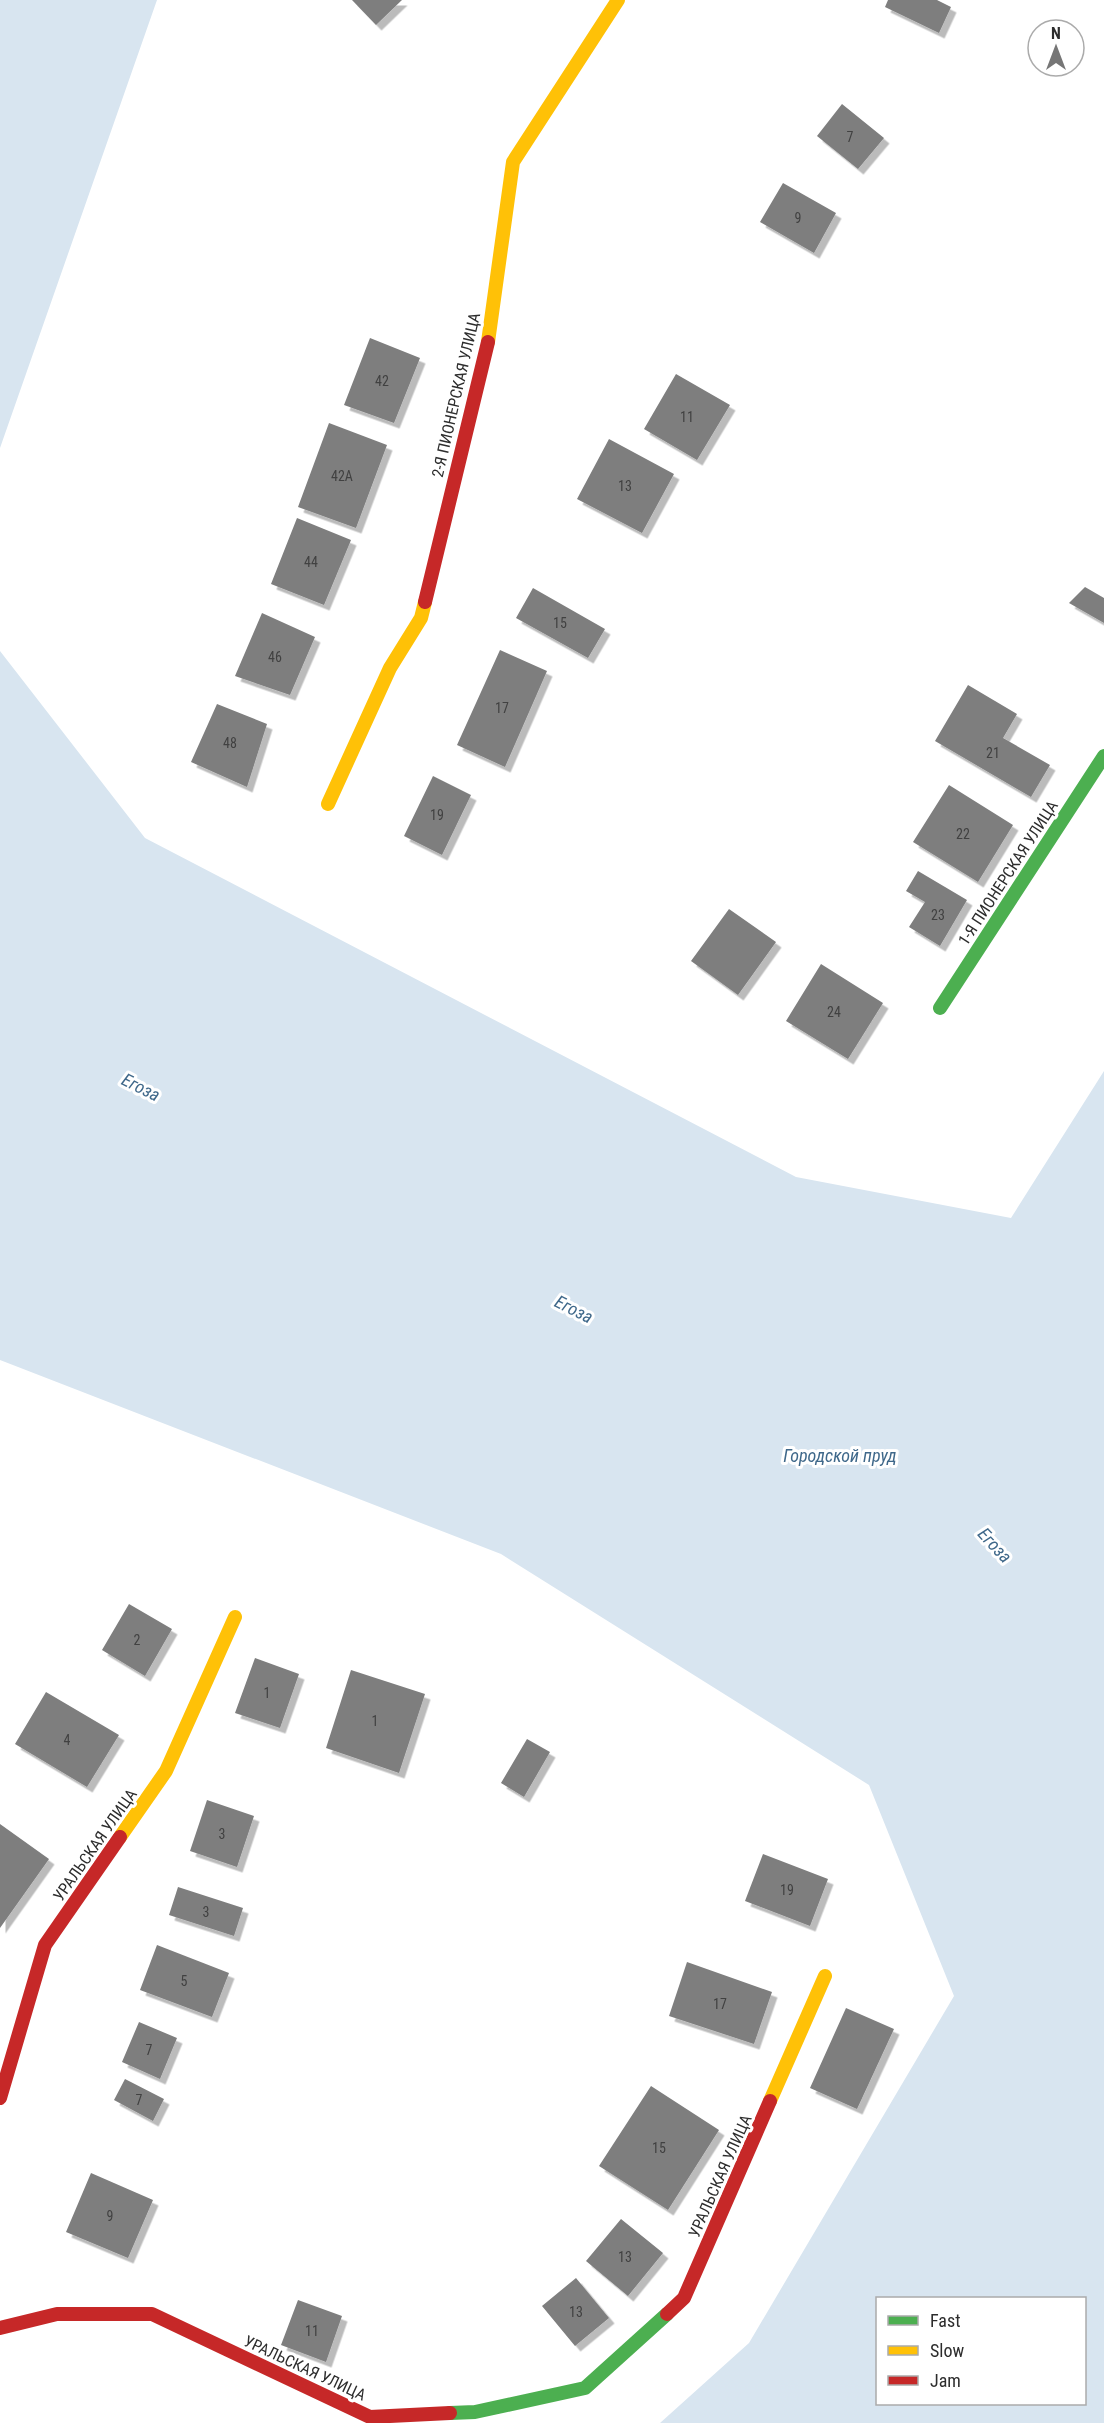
<svg xmlns="http://www.w3.org/2000/svg" width="1104" height="2423" font-family="'Roboto Condensed',sans-serif">
<defs>
<filter id="shadow"><feDropShadow dx="5.5" dy="5.5" stdDeviation="0" flood-color="#0004"/></filter>
</defs>
<rect width="100%" height="100%" fill="#fff"/>
<path fill="#d8e5f0" fill-rule="evenodd" d="M0,0H157L0,448Z
M0,651L145,838L796,1177L1011,1218L1104,1071V2423H660L749,2343L954,1996L869,1785L501,1554L0,1360ZM878,2298H1084V2404H878Z"/>
<path fill="#7e7e7e" filter="url(#shadow)" d="M352,0H402L376,25Z
M888,0H937L951,7L939,33L885,7Z
M842,104L884,138L858,169L817,136Z
M783,183L836,213L814,253L760,222Z
M370,338L420,358L394,423L344,405Z
M676,374L730,405L697,460L644,429Z
M329,423L387,445L356,528L298,507Z
M609,439L674,474L642,533L577,499Z
M297,518L351,540L324,605L271,584Z
M1085,587L1104,598V623L1069,603Z
M533,588L605,629L588,658L516,618Z
M262,613L315,637L290,695L235,676Z
M500,650L547,671L505,767L457,745Z
M968,685L1017,714L1003,738L1050,765L1031,797L935,741Z
M217,704L267,724L247,787L191,762Z
M433,776L471,795L442,855L404,836Z
M949,785L1013,825L978,882L913,842Z
M918,871L967,900L940,946L909,927L925,902L906,891Z
M729,909L776,942L738,995L691,961Z
M821,964L883,1003L848,1059L786,1021Z
M129,1604L172,1629L145,1676L102,1650Z
M255,1658L299,1674L280,1728L235,1713Z
M351,1670L425,1694L399,1773L326,1748Z
M46,1692L119,1735L87,1787L15,1744Z
M527,1739L550,1752L524,1797L501,1783Z
M207,1800L254,1816L237,1867L190,1851Z
M0,1824L49,1859L0,1928Z
M763,1854L828,1879L810,1926L745,1901Z
M178,1887L243,1908L234,1936L169,1915Z
M157,1945L229,1973L212,2017L140,1990Z
M687,1962L772,1992L754,2044L669,2016Z
M846,2008L894,2029L857,2109L810,2088Z
M139,2022L177,2038L160,2079L122,2062Z
M125,2079L164,2099L153,2121L114,2100Z
M651,2086L719,2130L668,2210L599,2166Z
M91,2173L153,2200L128,2258L66,2232Z
M621,2219L663,2253L628,2296L586,2261Z
M576,2278L609,2318L575,2346L542,2306Z
M298,2300L342,2316L326,2362L281,2345Z"/>
<g fill="none" stroke-linecap="round" stroke-linejoin="round">
<path stroke="#4caf50" stroke-width="14" d="M940,1008L1104,756
M450,2413L475,2412L585,2388L667,2314"/>
<path stroke="#ffc107" stroke-width="14" d="M488,342L513,162L618,0
M328,804L390,668L421,618L425,602
M120,1837L166,1771L235,1617
M770,2101L825,1976"/>
<path stroke="#c62828" stroke-width="14" d="M425,602L488,342
M0,2098L45,1945L120,1837
M667,2314L684,2298L770,2101
M0,2328L57,2314H152L370,2417L450,2413"/>
</g>
<g text-anchor="middle" dominant-baseline="central" stroke-width="6" stroke-linejoin="round" paint-order="stroke">
<g font-size="14" fill="#414141">
<text x="850" y="137">7</text>
<text x="798" y="218">9</text>
<text x="382" y="381">42</text>
<text x="687" y="417">11</text>
<text x="342" y="476">42А</text>
<text x="625" y="486">13</text>
<text x="311" y="562">44</text>
<text x="560" y="623">15</text>
<text x="275" y="657">46</text>
<text x="502" y="708">17</text>
<text x="230" y="743">48</text>
<text x="993" y="753">21</text>
<text x="437" y="815">19</text>
<text x="963" y="834">22</text>
<text x="938" y="915">23</text>
<text x="834" y="1012">24</text>
<text x="137" y="1640">2</text>
<text x="267" y="1693">1</text>
<text x="375" y="1721">1</text>
<text x="67" y="1740">4</text>
<text x="222" y="1834">3</text>
<text x="787" y="1890">19</text>
<text x="206" y="1912">3</text>
<text x="184" y="1981">5</text>
<text x="720" y="2004">17</text>
<text x="149" y="2050">7</text>
<text x="139" y="2100">7</text>
<text x="659" y="2148">15</text>
<text x="110" y="2216">9</text>
<text x="625" y="2257">13</text>
<text x="576" y="2312">13</text>
<text x="312" y="2331">11</text>
</g>
<g font-size="16" fill="#2d2d2d" stroke="#fff">
<text transform="translate(456 395) rotate(-77)">2-Я ПИОНЕРСКАЯ УЛИЦА</text>
<text transform="translate(1008 873) rotate(-57)">1-Я ПИОНЕРСКАЯ УЛИЦА</text>
<text transform="translate(95 1845) rotate(-55)">УРАЛЬСКАЯ УЛИЦА</text>
<text transform="translate(720 2176) rotate(-66)">УРАЛЬСКАЯ УЛИЦА</text>
<text transform="translate(305 2368) rotate(25)">УРАЛЬСКАЯ УЛИЦА</text>
</g>
<g font-size="18" font-style="italic" fill="#3f688a" stroke="#fff">
<text transform="translate(141 1087) rotate(27)">Егоза</text>
<text transform="translate(574 1309) rotate(27)">Егоза</text>
<text x="840" y="1455">Городской пруд</text>
<text transform="translate(995 1545) rotate(47)">Егоза</text>
</g>
</g>
<rect x="876" y="2297" width="210" height="108" fill="#ffffff" stroke="#ababab" stroke-width="1.5"/>
<rect x="888" y="2316" width="30" height="9" fill="#4caf50" stroke="#ababab" stroke-width="1.5"/>
<text x="930" y="2327" font-size="18" fill="#2d2d2d">Fast</text>
<rect x="888" y="2346" width="30" height="9" fill="#ffc107" stroke="#ababab" stroke-width="1.5"/>
<text x="930" y="2357" font-size="18" fill="#2d2d2d">Slow</text>
<rect x="888" y="2376" width="30" height="9" fill="#c62828" stroke="#ababab" stroke-width="1.5"/>
<text x="930" y="2387" font-size="18" fill="#2d2d2d">Jam</text>
<g transform="translate(1056 48)"><circle r="28" fill="#ffffff" stroke="#ababab" stroke-width="1.5"/>
<path d="M0-4.5L10 22L0 15L-10 22Z" fill="#767676"/>
<text y="-9" font-size="16" font-weight="bold" text-anchor="middle" fill="#2d2d2d">N</text>
</g>
</svg>
